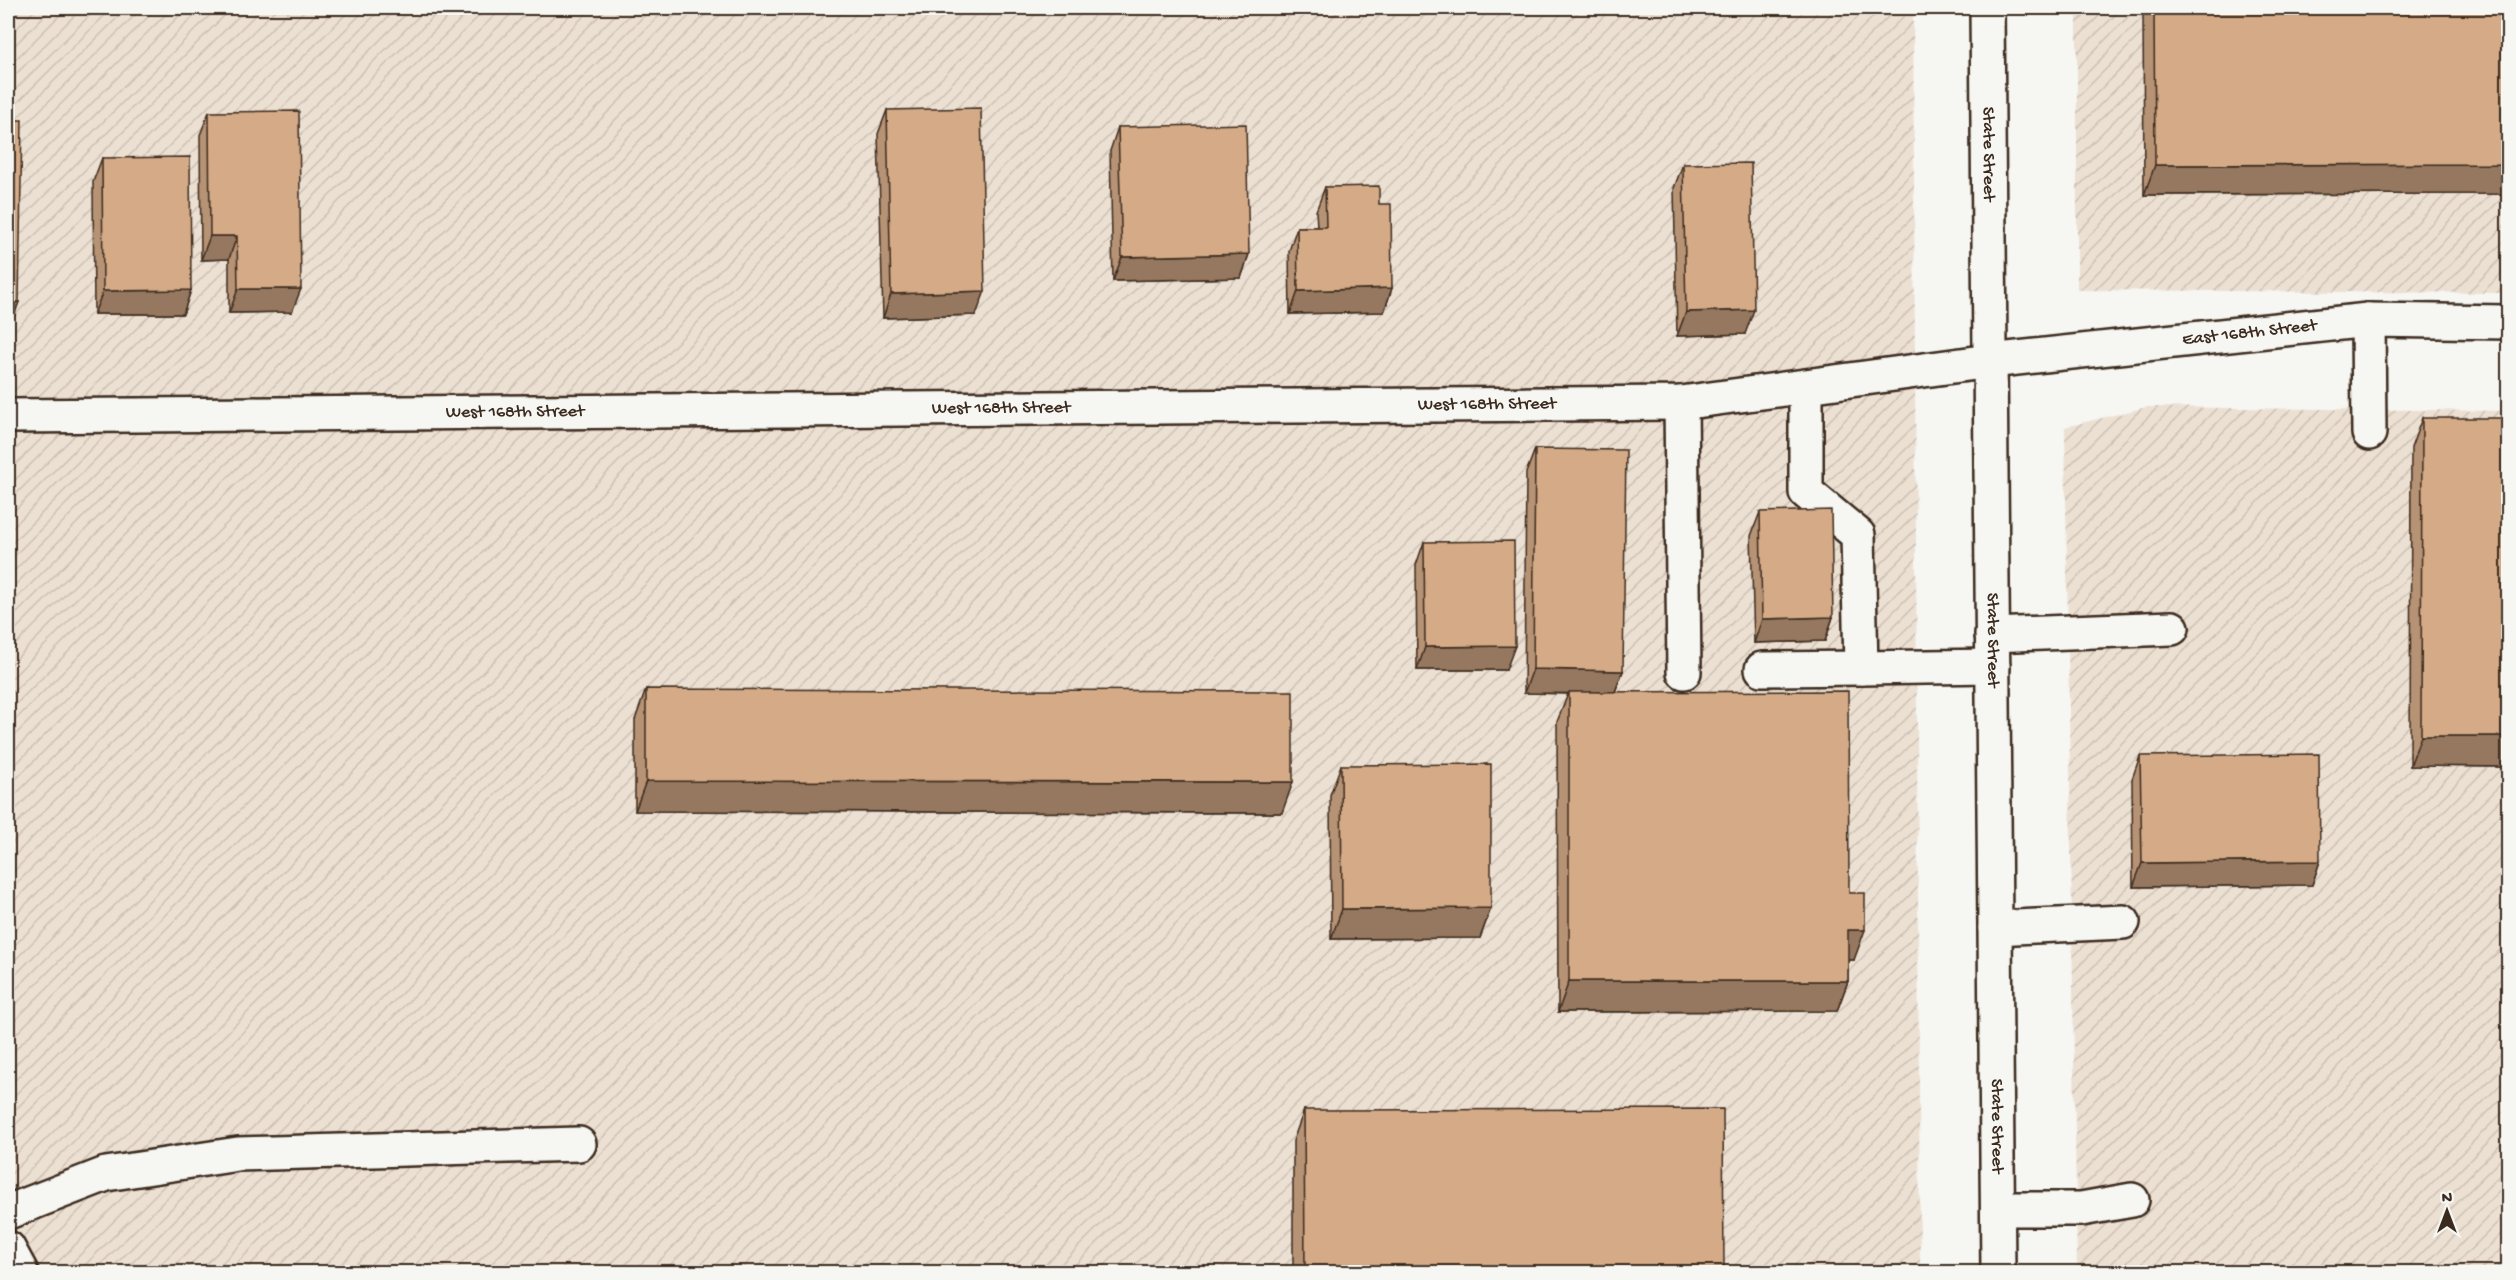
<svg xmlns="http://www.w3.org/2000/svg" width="2516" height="1280" font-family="'Gochi Hand',sans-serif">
<defs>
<pattern id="industrial-furrows" width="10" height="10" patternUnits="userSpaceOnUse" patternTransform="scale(1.5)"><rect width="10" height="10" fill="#ece0d2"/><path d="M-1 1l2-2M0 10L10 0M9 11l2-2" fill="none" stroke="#cbc0b4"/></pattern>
</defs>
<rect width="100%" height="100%" fill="#f6f6f2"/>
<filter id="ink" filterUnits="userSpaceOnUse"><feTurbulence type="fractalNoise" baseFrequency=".0167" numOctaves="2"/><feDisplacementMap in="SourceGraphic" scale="12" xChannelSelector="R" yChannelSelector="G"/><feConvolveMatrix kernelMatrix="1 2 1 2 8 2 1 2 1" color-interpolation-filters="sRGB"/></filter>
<g filter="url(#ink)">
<path fill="url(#industrial-furrows)" d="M8,8H1913L1920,1272H8Z
M2077,8H2508V293L2077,290Z
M2147,407L2508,411V1272H2077L2065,427Z"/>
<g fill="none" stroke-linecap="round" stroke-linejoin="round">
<g stroke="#3b2a1e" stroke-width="38">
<g id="minor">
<path id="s1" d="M1987,8L1998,1272"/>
<path d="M2368,320L2369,433"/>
<path d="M1681,403L1684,672"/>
<path id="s2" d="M8,416L1681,403L1990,361L2368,320L2508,322"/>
<path d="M1992,635L2172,628"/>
<path d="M1861,668L1993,666"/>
<path d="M1762,669L1861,668L1858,535L1806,492V388"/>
<path d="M1995,928L2123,922"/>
<path d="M1998,1209H2081L2132,1200"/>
<path d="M8,1212L106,1174L238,1154L579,1144"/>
<path d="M8,1248L21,1272"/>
</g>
</g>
<use href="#minor" stroke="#f6f6f2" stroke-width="33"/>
</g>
<path fill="#b79374" stroke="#3b2a1e" stroke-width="1.5" d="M2143,8H2508L2502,194L2144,195Z
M887,110L976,315L883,318L878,134Z
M209,112L292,312L229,313V259L201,260L200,135Z
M1118,127L1249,254L1241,278L1113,281L1110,151Z
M102,158L191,290L183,314H94L93,182Z
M1683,164L1745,334L1677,336L1674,188Z
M1325,187L1379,204L1392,288L1384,312L1290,314L1289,251L1297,227H1317L1316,211Z
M2422,418L2508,767L2410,766L2411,448Z
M1535,449L1623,671L1615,692L1849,893L1854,960H1848V981L1837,1011L1558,1012L1557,722L1568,694L1524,693L1526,473Z
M1760,512L1833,617L1825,641L1754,643L1751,536Z
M1424,542L1506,670H1417L1416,565Z
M646,689L1282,813L635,811V720Z
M2140,756L2320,861L2312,885L2133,887L2132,779Z
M1341,765L1491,908L1480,938L1331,939L1330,795Z
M1304,1110L1724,1272H1293V1141Z"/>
<path fill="#95785e" stroke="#3b2a1e" stroke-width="1.5" d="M2508,164V177L2502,194L2144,195L2155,165Z
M210,236H237L229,259L201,260Z
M1249,254L1241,278L1113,281L1122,257Z
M1392,288L1384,312L1290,314L1298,291Z
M238,289H301L292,312L229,313Z
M191,290L183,314H94L103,291Z
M985,291L976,315L883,318L891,294Z
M8,302H19L11,325H8Z
M1754,310L1745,334L1677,336L1686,312Z
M1833,617L1825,641L1754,643L1762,619Z
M1515,646L1506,670H1417L1425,647Z
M1533,669L1623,671L1614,694L1524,693Z
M2421,736H2508V767L2410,766Z
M646,781L1293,782L1282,813L635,811Z
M2320,861L2312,885L2133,887L2142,863Z
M1491,908L1480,938L1331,939L1342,909Z
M1848,930H1865L1854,960H1837Z
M1569,981H1848L1837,1011L1558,1012Z"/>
<path fill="#d5ab87" stroke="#3b2a1e" stroke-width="1.5" d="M2154,8H2508V164L2155,165Z
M981,108L985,291L891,294L887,110Z
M299,111L301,289H238L237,236H210L209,112Z
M8,120H22L19,302H8Z
M1246,124L1249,254L1122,257L1118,127Z
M190,157L191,290L103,291L102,158Z
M1751,163L1754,310L1686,312L1683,164Z
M1379,186V204H1391L1392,288L1298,291L1297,227H1326L1325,187Z
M2422,418H2508V736H2421Z
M1535,449L1626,450L1623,671L1533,669Z
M1831,510L1833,617L1762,619L1760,512Z
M1514,541L1515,646L1425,647L1424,542Z
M646,689L1293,691V782L646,781Z
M1848,691L1849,893H1865V930H1848V981H1569V692Z
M2319,754L2320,861L2142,863L2140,756Z
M1491,764V908L1342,909L1341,765Z
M1723,1109L1724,1272H1305L1304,1110Z"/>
</g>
<g text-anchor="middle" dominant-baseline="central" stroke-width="4.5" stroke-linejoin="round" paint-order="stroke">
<g font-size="18" fill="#3b2a1e" stroke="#f6f6f2">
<text stroke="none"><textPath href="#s1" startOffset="146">State Street</textPath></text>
<text stroke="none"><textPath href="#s2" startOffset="2246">East 168th Street</textPath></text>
<text stroke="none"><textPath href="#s2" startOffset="1479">West 168th Street</textPath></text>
<text stroke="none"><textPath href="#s2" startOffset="993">West 168th Street</textPath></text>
<text stroke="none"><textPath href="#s2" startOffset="507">West 168th Street</textPath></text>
<text stroke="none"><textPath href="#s1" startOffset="632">State Street</textPath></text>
<text stroke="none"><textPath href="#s1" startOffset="1118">State Street</textPath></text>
</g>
</g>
<rect width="2516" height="1280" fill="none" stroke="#f6f6f2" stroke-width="30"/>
<rect x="15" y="15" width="2486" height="1250" fill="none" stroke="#3b2a1e" stroke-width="2" filter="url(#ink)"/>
<g transform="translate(2447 1211)" stroke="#f6f6f2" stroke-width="4.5" paint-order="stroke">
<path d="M0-4.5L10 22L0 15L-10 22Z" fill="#3b2a1e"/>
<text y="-9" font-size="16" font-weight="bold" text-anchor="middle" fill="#3b2a1e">N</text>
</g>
</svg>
